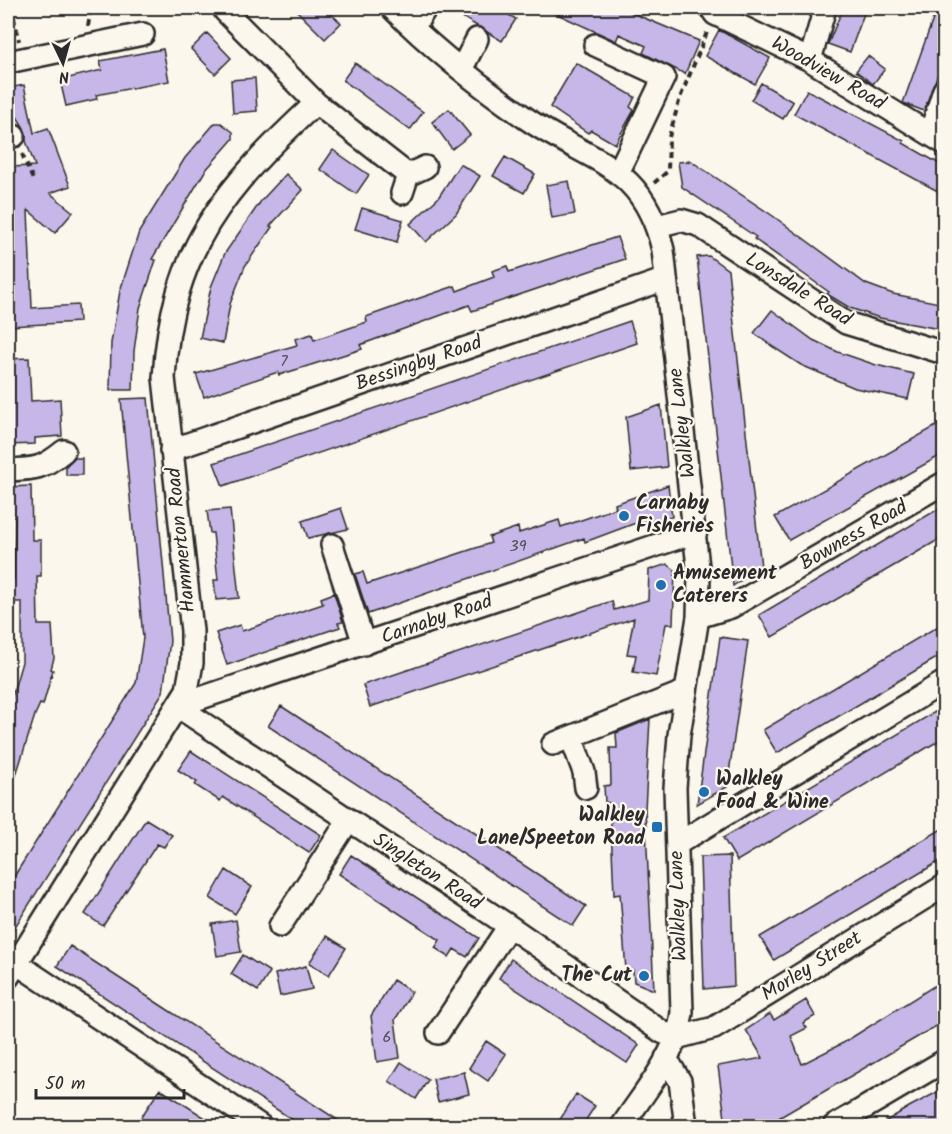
<svg xmlns="http://www.w3.org/2000/svg" width="952" height="1134" font-family="Kalam,sans-serif">
<rect width="100%" height="100%" fill="#fbf7ec"/>
<filter id="ink" filterUnits="userSpaceOnUse"><feTurbulence type="fractalNoise" baseFrequency=".0167" numOctaves="2"/><feDisplacementMap in="SourceGraphic" scale="12" xChannelSelector="R" yChannelSelector="G"/><feConvolveMatrix kernelMatrix="1 2 1 2 8 2 1 2 1" color-interpolation-filters="sRGB"/></filter>
<g filter="url(#ink)">
<path fill="#c7b7e8" stroke="#2b2b2b" stroke-width="1.5" d="M294,8H325L341,23L325,39Z
M447,8H497L516,19L502,41Z
M544,8H632L630,12L699,41L685,74L643,53L646,46L619,34L616,41Z
M843,8H866L850,52L828,44Z
M937,8H945V55L924,111L903,103Z
M719,30L770,58L755,84L705,56Z
M207,33L231,58L215,74L191,49Z
M163,49L169,81L96,95L97,99L66,106L60,80L102,70L100,61Z
M868,56L885,69L873,84L856,71Z
M355,63L423,112L410,130L343,80Z
M576,63L635,97L630,107L634,110L615,144L591,130L588,133L550,107Z
M255,78L257,111L233,113L231,80Z
M761,83L793,102L783,119L751,100Z
M24,85L34,133L48,128L70,186L50,193L73,212L55,233L28,210L32,308L78,305L79,322L10,326L8,167L35,166L26,141L24,128L16,115L8,116V88Z
M807,90L904,141L903,143L945,167V195L794,114Z
M449,109L470,135L452,149L432,122Z
M215,123H221L233,132V139L205,171L152,259L156,260L140,308L134,351L133,390H110L111,343L120,291L139,232L185,158Z
M333,150L369,175L356,194L320,169Z
M505,157L535,174L524,193L493,176Z
M691,161L773,216L866,284L893,294L945,304V330L880,318L850,308L827,294L829,292L754,239L756,237L682,187L678,162Z
M460,164L480,176L456,214L426,242L410,224L438,198Z
M286,174L303,190L270,226L272,227L245,266L230,304L223,343L200,338L211,287L225,253L261,201Z
M569,181L575,214L552,218L546,185Z
M362,208L403,220L397,242L355,229Z
M617,237L625,259L472,311L469,305L360,345L362,349L279,375L278,372L204,397L196,374L297,345L295,339L312,334L314,340L367,322L366,317L417,299L455,286L457,291L494,277L492,271L507,266L509,272Z
M709,256L728,270L761,567L733,586L697,257Z
M772,310L813,340L838,352L876,365L914,374L908,399L855,388L801,365L773,347L754,333Z
M630,321L637,343L223,486L214,463Z
M29,358L31,401L60,399L62,436L35,438V444L8,445V359Z
M148,398L170,641L163,692L8,938V886L136,683L143,638L121,399Z
M661,405L667,467L631,471L626,417Z
M945,421V453L789,540L775,517Z
M74,458H82V475H66V466Z
M668,485L672,517L633,524L585,542L584,538L368,614L355,574L363,572L367,584L491,543L489,537L518,527L519,533L559,520L561,527L616,508L615,504Z
M31,486L32,540H41V576H37L38,625H52L54,658L51,669L53,670L43,705L40,704L35,715L11,791H8V710L22,662V602H10L9,579H14L15,517H8V487Z
M945,505V536L772,637L759,615Z
M341,508L348,529L308,538L302,521Z
M230,509L239,598L216,600L214,580H218L213,533H210L207,511Z
M667,564L675,570L673,624H666L656,676L633,672L636,655L627,654L634,618L370,707L363,685L612,601L614,610L648,600L649,570Z
M334,593L343,622L338,623L340,627L227,665L216,633L240,625L242,631L323,604L321,598Z
M945,622V653L777,753L763,730Z
M720,637L748,641L727,787L697,804Z
M281,706L586,906L573,926L268,726Z
M945,706V737L737,861L723,838Z
M650,719L645,809L654,990L634,982L633,970H626L620,894L614,895L610,803L605,802L604,786L611,785L610,748H617L616,733Z
M191,751L321,835L309,853L223,797L220,801L195,785L197,782L178,770Z
M146,819L172,835L164,847L157,844L103,926L85,914Z
M945,827V858L774,960L760,937Z
M351,855L479,938L467,957L454,949L449,957L435,948L440,940L339,874Z
M730,856L734,986L704,989L700,857Z
M226,870L252,887L235,914L210,898Z
M236,920L241,952L217,956L212,924Z
M327,936L346,948L329,975L309,963Z
M70,946L165,1008L347,1126H302L57,966Z
M243,955L270,972L258,991L231,974Z
M511,959L639,1045L627,1063L499,978Z
M306,966L312,989L280,996L275,974Z
M945,979V1021L765,1126H726L718,1066L763,1058L746,1030L770,1014L774,1020L806,1000L815,1016L803,1023L807,1028L791,1036L802,1064L843,1043Z
M393,980L412,992L395,1020L400,1058L377,1062L371,1016Z
M486,1041L506,1054L488,1081L469,1068Z
M401,1062L428,1080L416,1099L389,1081Z
M464,1072L469,1094L438,1102L433,1079Z
M945,1088V1126H878L909,1107Z
M160,1089L218,1126H135Z
M576,1094L595,1106L582,1126H556Z"/>
<g fill="none" stroke-linecap="round" stroke-linejoin="round">
<g stroke="#2b2b2b" stroke-width="26">
<path id="minor" d="M229,8L225,11L316,103L408,175
M392,8C431,47 481,87 527,119C591,163 643,163 663,250L699,576L698,617L679,735L675,788L682,1012C678,1054 644,1092 622,1126
M711,8L715,14L810,60L944,143
M414,26L426,8
M595,45L664,77L619,171
M810,60L825,8
M8,62L143,34
M462,68L477,39
M930,134L944,90
M8,137L14,136
M402,193L408,175L425,167
M657,226L681,220L698,225L846,323L944,353
M171,450L666,279
M8,470C35,469 42,469 64,451
M332,545L364,644
M698,617L731,607L944,483
M177,706L509,926L662,1032L676,1038
M177,706L696,532
M571,737L584,772L586,788
M553,744L686,691
M677,844L944,682
M280,926L348,821
M16,963L261,1126
M8,977L187,690L192,663V631L164,378C171,249 226,186 316,103
M438,1033L509,926
M676,1038L714,1028L944,886
M666,1058L680,1081L686,1126
M834,1126L944,1061"/>
</g>
<path stroke="#2b2b2b" stroke-width="4" stroke-dasharray="6 4.5" stroke-linecap="butt" d="M14,8L12,10L19,41
M88,26L91,8
M22,154L34,182
M654,183L668,171L669,137L680,98L708,30"/>
<use href="#minor" stroke="#fbf7ec" stroke-width="21"/>
</g>
</g>
<g fill="#1f6fb2" stroke="#fbf7ec" stroke-width="2">
<circle cx="624" cy="516" r="6"/>
<circle cx="661" cy="585" r="6"/>
<circle cx="704" cy="792" r="6"/>
<rect x="651" y="821" width="12" height="12" rx="3"/>
<circle cx="644" cy="976" r="6"/>
</g>
<g text-anchor="middle" dominant-baseline="central" stroke-width="4.5" stroke-linejoin="round" paint-order="stroke">
<g font-size="16" fill="#524e5a">
<text x="284" y="361">7</text>
<text x="518" y="546">39</text>
<text x="387" y="1037">6</text>
</g>
<g font-size="20" fill="#2b2b2b" stroke="#fbf7ec">
<text transform="translate(828 74) rotate(30)">Woodview Road</text>
<text transform="translate(798 290) rotate(32)">Lonsdale Road</text>
<text transform="translate(419 364) rotate(-19)">Bessingby Road</text>
<text transform="translate(683 423) rotate(-97)">Walkley Lane</text>
<text transform="translate(854 536) rotate(-30)">Bowness Road</text>
<text transform="translate(182 540) rotate(-96)">Hammerton Road</text>
<text transform="translate(437 620) rotate(-19)">Carnaby Road</text>
<text transform="translate(427 872) rotate(33)">Singleton Road</text>
<text transform="translate(679 906) rotate(-92)">Walkley Lane</text>
<text transform="translate(812 967) rotate(-32)">Morley Street</text>
</g>
<g font-size="20" font-weight="bold" fill="#2b2b2b" stroke="#fbf7ec" text-anchor="start">
<text x="636" y="504">Carnaby<tspan x="636" dy="23">Fisheries</tspan></text>
<text x="673" y="574">Amusement<tspan x="673" dy="23">Caterers</tspan></text>
<text x="716" y="780">Walkley<tspan x="716" dy="23">Food &amp; Wine</tspan></text>
<text x="645" y="816" text-anchor="end">Walkley<tspan x="645" dy="23">Lane/Speeton Road</tspan></text>
<text x="632" y="976" text-anchor="end">The Cut</text>
</g>
</g>
<rect width="952" height="1134" fill="none" stroke="#fbf7ec" stroke-width="30"/>
<rect x="15" y="15" width="922" height="1104" fill="none" stroke="#2b2b2b" stroke-width="2" filter="url(#ink)"/>
<g transform="translate(63 63) rotate(175)" stroke="#fbf7ec" stroke-width="4.5" paint-order="stroke">
<path d="M0-4.5L10 22L0 15L-10 22Z" fill="#2b2b2b"/>
<text y="-9" font-size="16" font-weight="bold" text-anchor="middle" fill="#2b2b2b">N</text>
</g>
<path d="M36 1089v9h148v-9" fill="none" stroke="#2b2b2b" stroke-width="3"/>
<text x="45" y="1089" font-size="18" fill="#2b2b2b" stroke="#fbf7ec" stroke-width="4.5" paint-order="stroke">50 m</text>
</svg>
